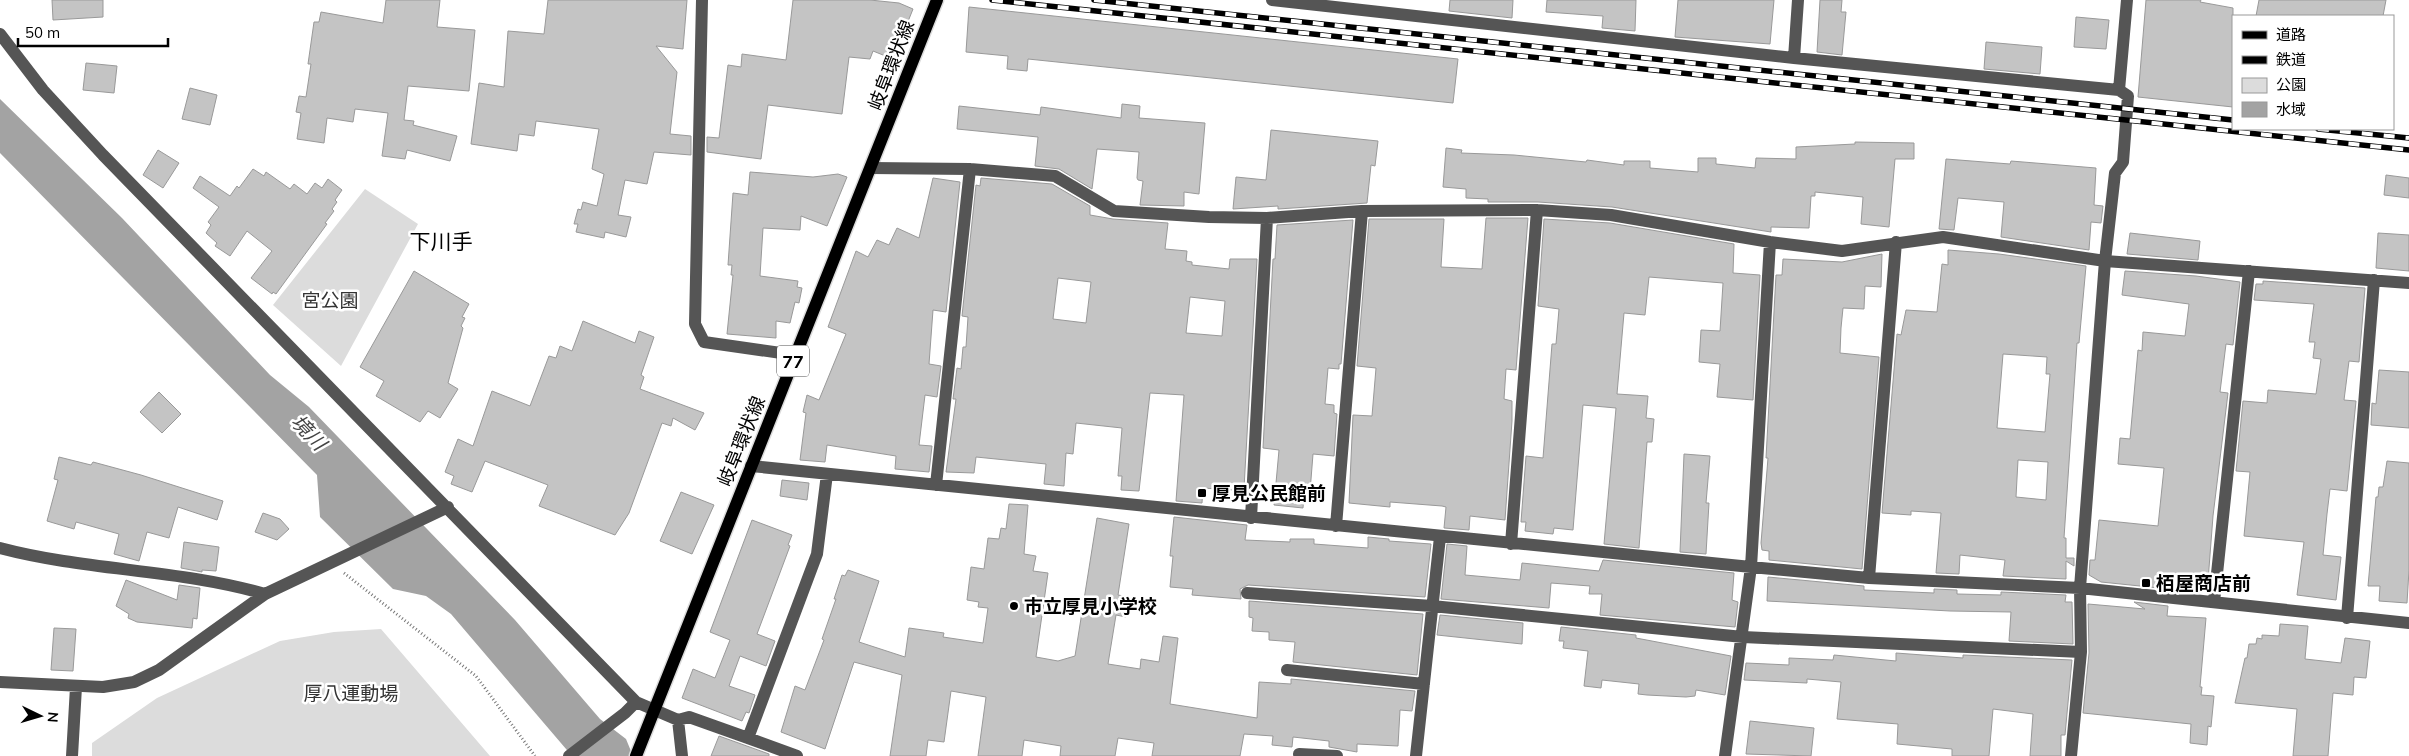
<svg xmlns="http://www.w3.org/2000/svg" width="2409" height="756" font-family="Mulish,'Noto Sans JP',sans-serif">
<rect width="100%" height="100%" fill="#fff"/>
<path fill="#dcdcdc" d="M365,189L418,224L341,366L273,305Z
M381,629L490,756H92V743L157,698L280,641L334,632Z"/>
<path fill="#a3a3a3" d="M0,99L122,218L270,375L309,407L515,620L600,719L626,739L633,756H572L451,614L426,596L393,589L320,517L317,475L0,153Z"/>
<path fill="#c4c4c4" stroke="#999" fill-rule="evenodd" d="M52,0H103V17L53,20Z
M386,0H440L437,27L475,30L469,91L408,86L404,120L414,121L413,125L457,136L450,161L407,150L405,159L382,156L388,113L355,109L353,122L327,118L324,143L297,139L301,113L296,112L299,96L306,97L311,64H308L314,22H319L321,12L383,23Z
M548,0H687L683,49L656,46L677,72L670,134L691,136V155L654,152L647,184L625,180L618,215L631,217L626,237L605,232L604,238L576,232L578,224H574L578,209L581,210L583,202L597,206L604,174L592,169L599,129L536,121L534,136L519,134L517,151L471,144L479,83L504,87L508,31L544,34Z
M793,0H870L899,3L913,9L893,59L873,51L870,59L849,57L842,114L768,105L761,159L707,152V137L719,138L728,65L741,67L742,54L786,60Z
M1450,0H1513L1512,18L1449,11Z
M1547,0H1636L1635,31L1602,28L1603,16L1546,12Z
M1678,0H1774L1770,44L1675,37Z
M1820,0H1842L1841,12H1846L1842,55L1817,52Z
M2146,0H2201L2200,2L2233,8V107L2138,97Z
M2259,0H2386L2383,16H2256Z
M969,7L1458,59L1453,103L1028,59L1027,71L1007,69L1008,56L966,52Z
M2076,17L2109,20L2106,49L2074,47Z
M1986,42L2042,47L2040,74L1984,69Z
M86,63L117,66L114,93L83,90Z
M190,88L217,95L210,125L182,119Z
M1122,104L1140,106L1139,118L1205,123L1199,194L1184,192V206L1140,205L1143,181L1138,180L1137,178L1139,152L1097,149L1092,189L1059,169L1035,166L1038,137L957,129L959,106L1040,115L1041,107L1121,118Z
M1271,130L1378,141L1375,166L1371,165L1367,203L1278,209V206L1233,209L1236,177L1266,180Z
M1855,142L1914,143V159H1895L1889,227L1861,224L1863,197L1815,192V196H1811L1809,228L1771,227V232L1612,207L1538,202H1488V199L1466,198V189L1443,187L1446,148L1462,150L1461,153L1514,155L1586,162L1587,160L1624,165V161H1650V168L1698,172V158H1716V164L1755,168L1756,158L1796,159V147L1855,144Z
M158,150L179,163L163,188L143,175Z
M1946,159L2010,164L2011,161L2096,168L2094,205L2103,206L2101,223L2091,222L2089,250L2001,237L2004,202L1958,198L1954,230L1939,229Z
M253,169L264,176L266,172L290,189L294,184L307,194L315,183L322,188L328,179L342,190L335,200L337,202L332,209L334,211L325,223L327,224L276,294L273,292L272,294L251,278L272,251L247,231L230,256L215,246L217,243L206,233L211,225L208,222L219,207L193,188L200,176L230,196L237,186L239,188Z
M750,172L813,177L838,174L847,177L827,226L801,216L800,230L763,228L760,276L798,281L797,287L802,288L799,303L795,302L790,323L776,321V338L727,334L733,275H731L732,265H728L733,193L748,195Z
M2386,175L2409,178V198L2384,195Z
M933,178L960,182L946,312L933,310L929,364L941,366L937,397L925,395L919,445L932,446L929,472L895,469L896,456L827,445L825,462L800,460L806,413L803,412L807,395L819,400L846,334L828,327L856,251L868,257L877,240L889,245L897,228L919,238Z
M981,178L1052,184L1090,206V215L1113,219L1168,223L1165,249L1187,251L1186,261L1192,262V265L1229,269L1230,259H1257L1244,488L1232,487V490L1203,488L1202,503L1176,501L1184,395L1150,393L1139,491L1121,490L1122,476H1118L1122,428L1076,423L1073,454L1066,453L1064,486L1044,484L1046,464L976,457L974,473L946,472L956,399H953L957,368L961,369L963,347H966L968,317L962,316L976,185L980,186ZM1058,278L1091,282L1086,323L1053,319ZM1190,297L1225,301L1222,336L1186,333Z
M1486,218H1528L1516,370L1506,369L1504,399L1512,401V421L1505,520L1470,516L1469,530L1444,528L1446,507L1442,506L1390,502V507L1349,503L1353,415L1372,416L1376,368L1357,366L1369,219H1444L1441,267L1482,269Z
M1544,219L1610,223L1734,244L1733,273L1760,275L1753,400L1717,397L1720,364L1699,362L1701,330L1720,331L1723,283L1649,277L1645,315L1624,313L1617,394L1648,396L1646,418L1654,419L1652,442H1647L1639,548L1604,544L1616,408L1583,405L1573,530L1554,528L1553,534L1525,531L1526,522H1521L1526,456L1543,458L1552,344H1556L1559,309L1538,306Z
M1353,220L1341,364H1339V369L1328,368L1325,404L1334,405V413L1337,414L1334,456L1313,454L1310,492L1307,491L1306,495H1304L1303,508L1274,505L1279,450L1263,448L1273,259H1275L1277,225Z
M2130,233L2200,241L2198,260L2127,254Z
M2378,233L2409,235V271L2376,268Z
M1948,250L1999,254L2086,266L2079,343H2077L2064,538H2066V558H2074V566L2066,561V579L2003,576L2005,560L1960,555L1959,574L1936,573L1941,513L1911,511V515L1882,513L1897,334L1901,335L1906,310L1937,312L1942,264L1948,265ZM2003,354L2047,357L2046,374H2050L2045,432L1997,428ZM2018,460L2048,462L2046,500L2016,497Z
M1882,254L1881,287L1865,286L1864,309L1843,308L1841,328L1840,353L1879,357L1862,569L1769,560V551L1762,550L1761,543L1768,458H1766L1776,275H1782L1783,259L1842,262Z
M414,271L469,304L462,317L465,318L461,326L463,328L448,383L458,389L440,418L428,411L420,422L376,396L384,381L360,367Z
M2125,271L2196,276L2240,282L2233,345L2226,344L2220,392L2228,393L2213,516L2208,581H2203L2202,588L2170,585L2169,589L2101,582L2089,575L2090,560H2095L2099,520L2158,526L2164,468L2118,464L2120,438L2130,439L2138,350L2142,351L2143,332L2185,336L2189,304L2122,295Z
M2263,281L2365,288L2359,362L2349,361L2344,400L2356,401L2347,491L2330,489L2327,514L2323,555L2341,557L2336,600L2297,595L2304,542L2244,536L2250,472L2236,471L2243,401L2267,403L2268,390L2316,394L2321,359L2313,358L2315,342H2309L2314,304L2254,300L2256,284H2263Z
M583,321L635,343L639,331L654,337L641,375L644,377L640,389L704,413L695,430L673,418L671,426L662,423L629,513L615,535L539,506L548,485L485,461L472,492L451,484L454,476L445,472L458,439L473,446L492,391L530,406L549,356L556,358L560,346L572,351Z
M2379,370L2409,372V428L2371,425L2372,403L2376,404Z
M159,392L181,414L162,433L140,412Z
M1684,454L1710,456L1706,503H1709L1706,554L1680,552Z
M59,457L91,465L93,462L141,475L223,501L217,520L178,507L169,538L147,532L139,561L114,554L119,534L76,522L74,529L47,521L58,480L54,479Z
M2387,461L2409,463V570L2407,603L2379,601L2380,586H2368L2376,497H2378L2379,487H2383Z
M782,480L809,483L807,500L780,496Z
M681,492L714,505L692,554L660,541Z
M1009,504L1028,505L1024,554L1036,556L1033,571L1048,573L1036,657L1058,661L1075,656L1097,518L1129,524L1118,595L1129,597L1126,617L1116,615L1108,664L1140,669L1141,659L1159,662L1163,636L1178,638L1170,704L1257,718L1259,682L1291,684V679L1415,691L1412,711L1400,710L1398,746L1357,744V752L1329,747V741L1293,737L1292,747L1272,745L1273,736L1244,734L1240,756H1152L1154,743L1118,738L1115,756H1060L1061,746L1024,740L1022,756H978L986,697L951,691L944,742L928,740L926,756H890L902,675L854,662L825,749L781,732L795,686L805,690L824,640L822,639L836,599H834L842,575L845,576L848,570L879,581L859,642L905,657L909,628L944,633L943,637L983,643L988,608L978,607L979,602L967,600L971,567L984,569L988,538L999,539L1001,528L1006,529Z
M263,513L280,519L289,529L277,540L255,532Z
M1174,517L1247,525L1245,540L1290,542V539H1314V544L1368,548V537L1389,539V541L1431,544L1425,597L1248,585L1240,589L1241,599L1192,595L1193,589L1170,587L1173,556H1170Z
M752,520L792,535L788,545L790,546L757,634L775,641L766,666L740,656L729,686L755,695L749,713L746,712L742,721L682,698L693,669L715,678L730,640L710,632Z
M184,542L219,547L216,571L202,570V572L181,568Z
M1447,544L1467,546L1465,575L1520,580L1522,563L1599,571L1603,560L1734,573L1732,600L1738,602L1735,627L1600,615L1602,594H1589L1590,586L1551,583L1549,608L1441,599Z
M1768,577L1864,586V590L1934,593V589L1957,590V594L2001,595V592L2066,595L2065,602H2072L2073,644L2009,641L2011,612L1950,611L1767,601Z
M126,580L177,600L179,585L200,588L197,619L193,618L192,628L137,622L128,618L129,614L116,606Z
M1249,601L1423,614L1417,675L1293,662L1295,642L1269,640V632L1252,631L1253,618L1249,617Z
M2134,602L2168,606L2167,616L2206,618L2200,687H2202L2201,695L2214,696L2211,727L2208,726L2207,745L2190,743L2191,724L2083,713L2089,653L2088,604L2145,609Z
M1440,615L1523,623L1522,644L1437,635Z
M2280,624L2308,626L2305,659L2341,663L2345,638L2370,641L2366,678L2354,677L2353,695L2333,693L2328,756H2293L2297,709L2235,703L2245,658H2247L2249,644H2256L2257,638L2262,639V635L2279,636Z
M1561,627L1636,635V638L1731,656L1725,695L1696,690L1695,696L1686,697L1647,695L1638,694L1639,684L1602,680L1601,688L1584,686L1588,651L1563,648L1564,641H1559Z
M54,628L76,629L73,671L51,670Z
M1896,653L1963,658V655L2072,660L2065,735H2061V756H2030L2033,714L1993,709L1989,756H1952V749L1897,744L1898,724L1837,719L1841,682L1807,679V683L1744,680L1746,663L1789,665V658L1833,660L1834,655L1896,661Z
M1750,721L1814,728L1811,756L1746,754Z
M719,736L769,754V756H711Z"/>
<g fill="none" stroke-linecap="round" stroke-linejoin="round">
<g stroke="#dbdbdb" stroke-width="15">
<path id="major" d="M636,756L937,0"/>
</g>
<path stroke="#777" stroke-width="3" stroke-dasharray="1 2.5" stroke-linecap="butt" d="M344,573L476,676L535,756"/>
<path stroke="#555" stroke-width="12" d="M702,0L695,324L704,342L795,355
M1272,0L1794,58L2119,90L2128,96L2123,162L2115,173L2105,261L2080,588L2081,652L2071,756
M0,34L43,90L103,155L636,702L678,720L689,717L748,738L817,554L827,474
M1794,58L1798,0
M2119,90L2127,0
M871,168L970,169L1055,176L1114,211L1209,217L1267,218L1362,211L1537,210L1611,215L1770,242L1842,251L1943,237L2105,261L2409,283
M751,466L1751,567L1869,578L2080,588L2409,623
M936,485L970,169
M1251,518L1267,218
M1336,526L1362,211
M1511,544L1537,210
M0,548C87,571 179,569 265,594
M1869,578L1896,242
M1247,593L1432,606L1743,637L2081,652
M2214,602L2249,271
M2347,618L2374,280
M1287,670L1424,684
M0,682L103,687L134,682L159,670L265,594L448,507
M678,720L682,756
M748,738L797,756
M1299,754L1337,756
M72,756L76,687
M569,756L625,713L636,702
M1416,756L1440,537
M1725,756L1751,567L1770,242"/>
<use href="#major" stroke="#000" stroke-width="12"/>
<g stroke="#000" stroke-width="5.5">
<path id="rail" d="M992,0L2409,150
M1094,0L2233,120
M2318,129L2409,138"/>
</g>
<use href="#rail" stroke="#fff" stroke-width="4" stroke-dasharray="11" stroke-linecap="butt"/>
</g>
<g fill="#000" stroke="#fff" stroke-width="2">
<rect x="1197" y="488" width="10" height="10" rx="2.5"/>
<rect x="2141" y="578" width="10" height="10" rx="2.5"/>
<circle cx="1014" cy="606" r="5"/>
</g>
<g text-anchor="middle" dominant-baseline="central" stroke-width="5" stroke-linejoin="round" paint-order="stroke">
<rect fill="#fff" stroke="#4c4c4c" stroke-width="1" x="777" y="345.5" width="32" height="31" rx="4"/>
<g font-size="18" font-weight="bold" fill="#000">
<text x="793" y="361">77</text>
</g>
<g font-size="19" fill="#000" stroke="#fff">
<text transform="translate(891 65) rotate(-69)">岐阜環状線</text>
<text transform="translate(741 441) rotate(-68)">岐阜環状線</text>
</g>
<g font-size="19" fill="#333" stroke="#fff">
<text x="330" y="300">宮公園</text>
<text x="351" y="693">厚八運動場</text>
</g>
<g font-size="19" font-weight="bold" fill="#000" stroke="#fff" text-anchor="start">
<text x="1212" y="493">厚見公民館前</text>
<text x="2156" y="583">栢屋商店前</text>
<text x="1024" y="606">市立厚見小学校</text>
</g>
<g font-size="20" font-style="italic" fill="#444" stroke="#fff">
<text transform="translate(309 432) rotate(46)">境川</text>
</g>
<g font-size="21" fill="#000" stroke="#fff">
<text x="441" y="241">下川手</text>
</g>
</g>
<rect x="2232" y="15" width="162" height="115" fill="#ffffff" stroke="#999999"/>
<rect x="2242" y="31" width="25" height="8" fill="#000000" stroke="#999999"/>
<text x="2276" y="40" font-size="15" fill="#000000">道路</text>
<rect x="2242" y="56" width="25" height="8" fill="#000000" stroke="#999999"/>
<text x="2276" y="65" font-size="15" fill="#000000">鉄道</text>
<rect x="2242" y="78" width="25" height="15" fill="#dcdcdc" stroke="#999999"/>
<text x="2276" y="90" font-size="15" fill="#000000">公園</text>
<rect x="2242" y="102" width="25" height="15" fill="#a3a3a3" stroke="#999999"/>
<text x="2276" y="115" font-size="15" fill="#000000">水域</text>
<g transform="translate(40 716) rotate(95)" stroke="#ffffff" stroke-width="4" paint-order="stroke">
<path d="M0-4L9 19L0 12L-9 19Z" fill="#000000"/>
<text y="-8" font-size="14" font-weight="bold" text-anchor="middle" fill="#000000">N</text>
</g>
<path d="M18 38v8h150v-8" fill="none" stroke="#000000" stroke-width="2.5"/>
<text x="25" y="38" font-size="15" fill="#000000" stroke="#ffffff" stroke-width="4" paint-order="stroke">50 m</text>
</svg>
